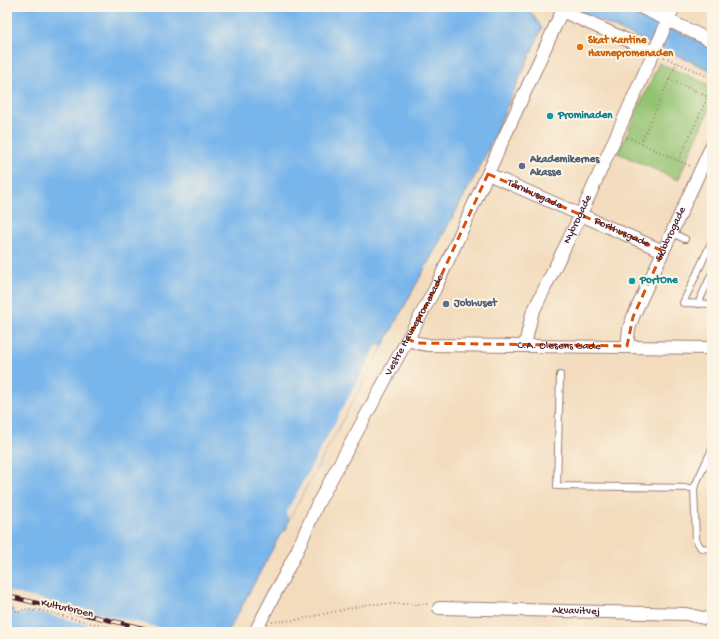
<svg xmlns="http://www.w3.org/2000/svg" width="719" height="639" font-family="'Gochi Hand',sans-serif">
<rect width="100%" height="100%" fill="#fcf5e5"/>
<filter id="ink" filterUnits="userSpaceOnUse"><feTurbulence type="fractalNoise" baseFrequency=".025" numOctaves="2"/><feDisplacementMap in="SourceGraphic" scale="8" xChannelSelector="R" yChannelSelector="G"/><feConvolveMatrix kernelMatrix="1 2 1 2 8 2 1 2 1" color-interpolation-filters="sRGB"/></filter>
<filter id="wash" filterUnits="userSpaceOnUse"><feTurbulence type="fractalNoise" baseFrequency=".012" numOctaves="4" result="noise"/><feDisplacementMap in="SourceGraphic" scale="16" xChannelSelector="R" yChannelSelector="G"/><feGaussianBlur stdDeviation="0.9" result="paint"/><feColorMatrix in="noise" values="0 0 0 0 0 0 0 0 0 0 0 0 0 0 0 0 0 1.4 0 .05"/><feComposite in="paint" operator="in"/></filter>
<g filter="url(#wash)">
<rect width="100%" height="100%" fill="#f3dcbd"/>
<path fill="#93c271" stroke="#6e704e" d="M659,63L712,86V103L678,180L618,153Z"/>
<path fill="#78b5eb" stroke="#616a8b" d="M7,7H527L542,28L482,163L289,519L286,530L280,535L228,632H7Z
M569,7H623L712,47V71Z"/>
<path fill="#f3dcbd" d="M377,345L382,347L289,519L286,513Z
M7,591L177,632H120L37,612L36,614L27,611L25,614L18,615L14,612L11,606H7Z"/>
</g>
<g filter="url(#ink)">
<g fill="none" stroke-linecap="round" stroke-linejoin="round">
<g stroke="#9e7e74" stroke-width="8">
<path id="lane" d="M672,233L685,239
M712,241L683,303L712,304
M698,304L712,273
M560,375L557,486L694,488
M712,449L694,488L696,540L701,548L712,549"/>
</g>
<g stroke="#9e7e74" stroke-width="14">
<g id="street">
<path d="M640,7L712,41"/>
<path id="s1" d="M488,174L663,251"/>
<path id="s2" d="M408,339L417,343L429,345L712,348"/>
<path id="s3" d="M525,345L532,314L581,214L674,7"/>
<path id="s4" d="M627,346L629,329L633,317L712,145"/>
<path id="s5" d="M439,608L686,614L712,620"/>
<path id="s6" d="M255,632L297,551L317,505L435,289L562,11L654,52"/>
</g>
</g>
<path stroke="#9e7e74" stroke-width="2" stroke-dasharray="1 3" stroke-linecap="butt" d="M664,57L712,78
M669,79L708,97
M627,137L690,166
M641,143L677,62
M678,161L712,88
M7,604L14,606L17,612H21L24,609L34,611V609L129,632
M272,622L296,620L370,604H430"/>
<use href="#lane" stroke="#fff" stroke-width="6"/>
<use href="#street" stroke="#fff" stroke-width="12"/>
<g stroke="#4a1f2b" stroke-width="4.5">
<path id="rail" d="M7,596L159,632"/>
</g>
<use href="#rail" stroke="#fcf5e5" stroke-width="3" stroke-dasharray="9" stroke-linecap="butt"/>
</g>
</g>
<path fill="none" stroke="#d8530f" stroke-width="3" stroke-dasharray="8 5" stroke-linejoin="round" d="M488,174L663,251L633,317L627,346L417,343L408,339L435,289Z"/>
<circle fill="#e8710a" stroke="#fcf5e5" stroke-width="1.5" cx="580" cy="47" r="4"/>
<g fill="#0f9aa8" stroke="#fcf5e5" stroke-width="1.5">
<circle cx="550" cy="116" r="4"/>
<circle cx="632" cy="281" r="4"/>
</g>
<g fill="#5c6f8a" stroke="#fcf5e5" stroke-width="1.5">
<circle cx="522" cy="166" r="4"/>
<circle cx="446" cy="304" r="4"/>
</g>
<g text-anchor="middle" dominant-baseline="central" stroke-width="4" stroke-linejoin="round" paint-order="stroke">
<g font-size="11" font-weight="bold" fill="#c56008" stroke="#fcf5e5" text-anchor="start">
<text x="588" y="41">Skat Kantine<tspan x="588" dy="13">Havnepromenaden</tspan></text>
</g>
<g font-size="11" font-weight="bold" fill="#0d838f" stroke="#fcf5e5" text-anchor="start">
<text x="558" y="116">Prominaden</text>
<text x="640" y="281">PortOne</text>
</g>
<g font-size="11" font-weight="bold" fill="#4e5e75" stroke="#fcf5e5" text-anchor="start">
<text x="530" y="160">Akademikernes<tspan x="530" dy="13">Akasse</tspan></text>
<text x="454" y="304">Jobhuset</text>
</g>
<g font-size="11" fill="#4a1f2b" stroke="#fcf5e5">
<text stroke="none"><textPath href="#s1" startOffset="51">Tårnhusgade</textPath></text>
<text stroke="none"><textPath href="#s3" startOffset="137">Nybrogade</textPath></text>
<text stroke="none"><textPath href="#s1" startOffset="146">Porthusgade</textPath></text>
<text stroke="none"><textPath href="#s4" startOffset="121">Skibbrogade</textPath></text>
<text stroke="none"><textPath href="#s6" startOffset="346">Vestre Havnepromenade</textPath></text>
<text stroke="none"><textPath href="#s2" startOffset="152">C.A. Olesens Gade</textPath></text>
<text transform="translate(67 609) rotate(13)">Kulturbroen</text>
<text stroke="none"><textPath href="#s5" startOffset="137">Akvavitvej</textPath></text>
</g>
</g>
<rect width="719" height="639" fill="none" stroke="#fcf5e5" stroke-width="24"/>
</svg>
